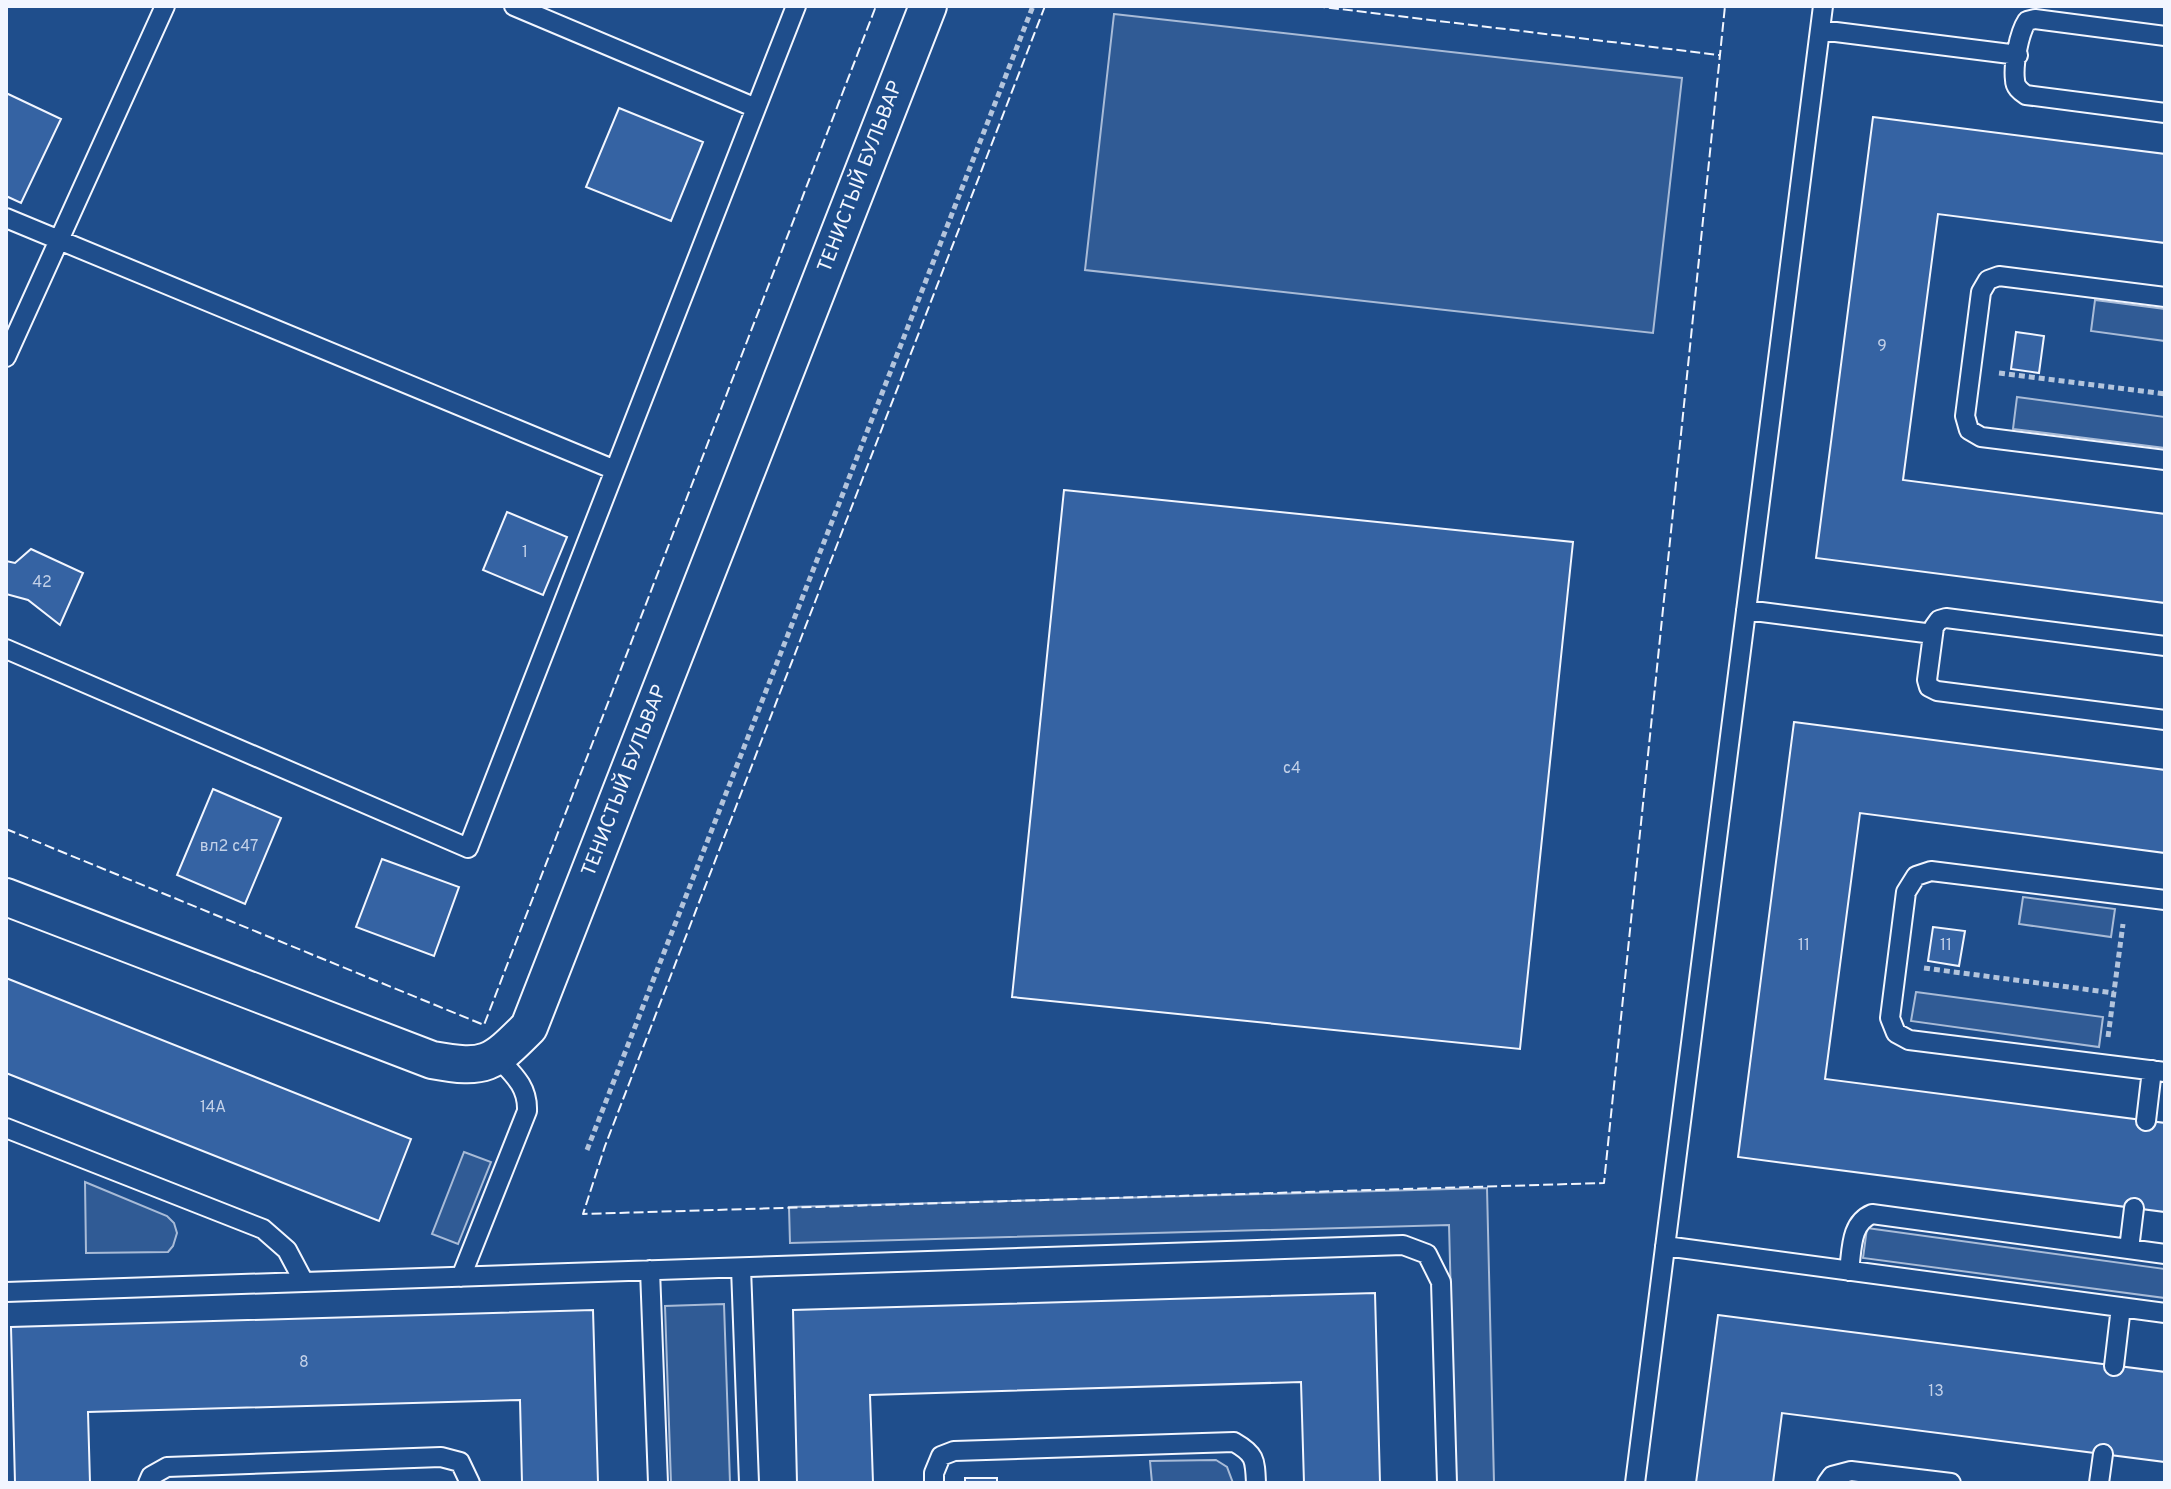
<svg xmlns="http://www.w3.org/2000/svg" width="2171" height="1489" font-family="Overpass,sans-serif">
<rect width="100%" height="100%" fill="#1f4e8c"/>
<path fill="#305b95" stroke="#a8bbd7" stroke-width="2" d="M1114,14L1682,78L1653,333L1085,270Z
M2095,300L2165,309V341L2091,331Z
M2017,397L2165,417V448L2013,429Z
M2023,897L2115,909L2111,937L2019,924Z
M1916,992L2103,1017L2099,1047L1911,1021Z
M464,1152L491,1162L458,1244L432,1234Z
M85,1182L167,1216L174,1223L177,1233L173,1246L168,1252L86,1253Z
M1487,1188L1494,1483H1456L1449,1225L790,1243L789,1207Z
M1867,1228L2165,1269V1298L1863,1258Z
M724,1304L730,1483H671L665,1306Z
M1216,1460L1227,1467L1233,1483H1152L1150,1461Z"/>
<path fill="#3563a3" stroke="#f2f6ff" stroke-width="2" d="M6,93L61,119L21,203L6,196Z
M619,108L703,142L671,221L586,187Z
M1873,117L2165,154V243L1938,214L1903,480L2165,514V603L1816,558Z
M2016,332L2044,336L2039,373L2011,369Z
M1064,490L1573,542L1520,1049L1012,997Z
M507,512L567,537L543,595L483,570Z
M31,549L83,573L60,625L28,600L6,594V561L15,563Z
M1794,722L2165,770V853L1860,813L1825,1079L2165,1123V1212L1738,1157Z
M213,789L281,818L245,904L177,875Z
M382,859L459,887L434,956L356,927Z
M1933,927L1965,931L1959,966L1928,961Z
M6,978L411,1139L379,1221L6,1073Z
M1375,1293L1380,1483H1304L1301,1382L870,1395L873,1483H797L793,1310Z
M593,1310L598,1483H522L520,1400L88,1412L90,1483H15L11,1327Z
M1718,1315L2165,1372V1462L1782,1413L1773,1483H1696Z
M965,1478H997V1483H965Z"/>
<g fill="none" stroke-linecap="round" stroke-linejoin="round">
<g stroke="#f2f6ff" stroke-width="22">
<path id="lane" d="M514,6L756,108L796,6
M1820,30L2018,55
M2165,36L2035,19L2027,21C2019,33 2013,65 2015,80C2015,87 2020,91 2026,95L2165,113
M6,218L615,470L468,848L6,649
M2165,297L1999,276L1988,280L1981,292L1965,416L1969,430L1981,437L2165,460
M6,357L165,6
M615,470L756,108
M1746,610L1933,634
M2165,646L1946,618L1939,620L1934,627L1927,680L1929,687L1937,691L2165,720
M2165,900L1931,871L1916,876L1906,892L1890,1018L1896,1033L1909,1040L2165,1072
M2146,1121L2152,1070
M6,1128L263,1229L287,1250L304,1282
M1665,1246L2165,1313
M2129,1249L2134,1208
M741,1268L749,1483
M650,1270L658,1483
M1849,1271C1852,1250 1850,1223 1872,1214L2165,1254
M461,1277L527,1111C528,1087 514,1075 498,1058
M6,1292L1403,1245L1427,1254L1441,1282L1447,1483
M2114,1366L2121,1307
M148,1483L151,1476L167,1467L441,1457L460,1462L470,1483
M934,1483V1473L941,1456L954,1451L1234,1442C1255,1454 1255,1459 1256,1483
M1635,1483L1823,6
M1827,1483L1832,1476L1851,1471L1951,1483
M2099,1483L2103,1454"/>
</g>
<g stroke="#f2f6ff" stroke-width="40">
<path id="street" d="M6,897L432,1060C486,1070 492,1064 529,1027L928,6"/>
</g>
<path stroke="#b3c4dc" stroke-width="5" stroke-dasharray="6 4" stroke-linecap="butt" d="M1999,373L2165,394
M1924,968L2114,993
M2108,1037L2123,924
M587,1150L1033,6"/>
<use href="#lane" stroke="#1f4e8c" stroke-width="18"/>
<use href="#street" stroke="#1f4e8c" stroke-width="36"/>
<path stroke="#f2f6ff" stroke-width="2" stroke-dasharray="10 4" stroke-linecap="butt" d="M1045,6L605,1146L583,1214L1604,1183L1725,6
M1315,6L1719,55
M6,829L484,1025L876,6"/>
</g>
<g text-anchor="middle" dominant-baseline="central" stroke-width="6" stroke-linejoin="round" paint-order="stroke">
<g font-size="16" fill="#c3d1e8">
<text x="1882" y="347">9</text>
<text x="525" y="553">1</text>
<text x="42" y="583">42</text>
<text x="1292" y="769">с4</text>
<text x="229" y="847">вл2 с47</text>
<text x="1804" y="946">11</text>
<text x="1946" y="946">11</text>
<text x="213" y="1108">14А</text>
<text x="304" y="1363">8</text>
<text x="1936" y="1392">13</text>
</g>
<g font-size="20" fill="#f2f6ff" stroke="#1f4e8c">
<text transform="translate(861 177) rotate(-69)">ТЕНИСТЫЙ БУЛЬВАР</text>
<text transform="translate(625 781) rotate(-69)">ТЕНИСТЫЙ БУЛЬВАР</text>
</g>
</g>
<rect width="2171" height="1489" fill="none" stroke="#f2f6ff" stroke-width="16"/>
</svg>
